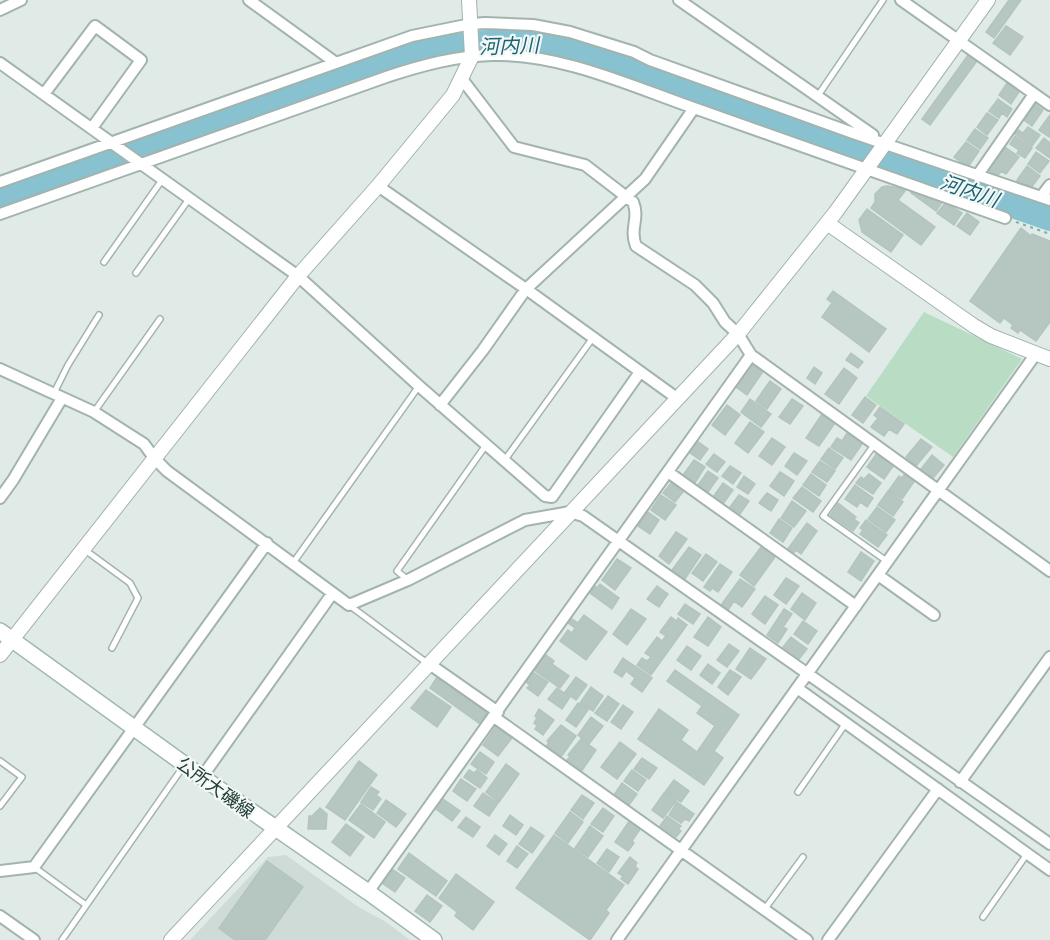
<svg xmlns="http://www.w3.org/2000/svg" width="1050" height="940" font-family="Lato,'Noto Sans JP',sans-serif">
<rect width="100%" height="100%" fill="#e0ebe7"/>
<path fill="#cfdbd6" d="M286,855L357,906L386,922L410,940H190L268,857Z"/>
<path fill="#b9dcc5" d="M924,312L1022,359L953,457L866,396Z"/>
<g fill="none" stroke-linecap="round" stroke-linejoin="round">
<path stroke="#88c1d0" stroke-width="24" d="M0,201L415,53C459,45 505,36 549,44C564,46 579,53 594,58L1050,219"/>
</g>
<path fill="#b6c6c0" stroke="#b3c5be" stroke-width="1.5" d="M1009,0H1021L994,38L986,32Z
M1006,26L1023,37L1010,55L993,43Z
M968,55L977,61L930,125L922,119Z
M1007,83L1019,92L1011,104L999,95Z
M998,99L1012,109L1007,117L1002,113L999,118L989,111Z
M1035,104L1043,110L1032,126L1024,120Z
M987,113L998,120L987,135L977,127Z
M1050,115V135L1049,137L1039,130Z
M1028,127L1040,135L1032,146L1014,133L1017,129L1023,133Z
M975,129L988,138L980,149L967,140Z
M1015,136L1032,148L1025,158L1017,153L1019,150L1010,144Z
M1044,138L1050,143V158L1036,148Z
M966,142L979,151L968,167L954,157Z
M1005,147L1019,157L1006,174L1001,171L997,177L988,170Z
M1036,152L1049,161L1040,173L1028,164Z
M1027,166L1040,176L1031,188L1015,183Z
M887,186L900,188L905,191L898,200L935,227L921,245L871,208L875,202V194L882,187Z
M913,191L943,201L936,211L911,193Z
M946,202L962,213L954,225L937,213Z
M867,209L903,235L891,252L862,232L859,220Z
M967,213L979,222L970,235L957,226Z
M1021,228L1031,236L1032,234L1050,241V322L1036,341L1020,330L1018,333L1011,328L1013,325L1004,318L1000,323L970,301Z
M833,291L886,329L869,352L822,317L832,303L827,299Z
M851,353L863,362L858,368L846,360Z
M753,362L764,370L747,395L736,387Z
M814,367L822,373L815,384L807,378Z
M844,368L857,378L839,404L825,394Z
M770,381L781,389L767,409L756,401Z
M865,397L876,405L863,423L852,415Z
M750,399L771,414L761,427L741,412Z
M792,399L803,406L790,424L779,417Z
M727,405L740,415L725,435L712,425Z
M880,407L904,424L897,434L889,429L884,436L871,427L878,418L874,415Z
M822,414L835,423L819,446L806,438Z
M750,422L764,432L748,453L735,443Z
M847,433L862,444L851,460L831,447L837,438L842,441Z
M772,438L785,447L772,465L759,456Z
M921,439L932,447L916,466L906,457Z
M697,441L708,449L700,460L689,452Z
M829,448L843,458L835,469L821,459Z
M794,453L807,461L797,475L785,466Z
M877,453L894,465L884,479L867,467Z
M714,454L725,462L717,472L706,464Z
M932,455L944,465L933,478L921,469Z
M694,460L705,467L695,483L683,475Z
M820,461L835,471L827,482L812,472Z
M730,466L741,473L733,484L722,476Z
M708,471L718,478L708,492L698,485Z
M780,472L794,481L784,496L770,486Z
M906,472L916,479L902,499L889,490L899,476L902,478Z
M811,474L826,485L819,496L803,485Z
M869,474L881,483L873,494L856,483L861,477L864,479Z
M744,476L755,484L748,494L737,487Z
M671,483L683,492L675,502L663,493Z
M723,483L733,490L723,504L713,497Z
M855,485L873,498L867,507L860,502L857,507L845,499Z
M802,487L821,501L813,512L793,498Z
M888,491L903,502L893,516L878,505Z
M767,493L778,500L771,511L759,503Z
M661,495L676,505L665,520L651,510Z
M739,495L749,501L740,514L730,507Z
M792,501L806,511L794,527L781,518Z
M838,503L856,517L854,519L859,523L853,531L830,515Z
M877,507L895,520L886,532L868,519Z
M648,512L659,520L650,534L638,526Z
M779,519L792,528L783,542L770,533Z
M866,520L887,535L878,547L860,534L863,530L860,528Z
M807,523L817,531L801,554L796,550L793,554L787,550Z
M676,532L687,539L669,564L659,556Z
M689,547L701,555L685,579L672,570Z
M761,547L775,557L754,586L740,575Z
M861,552L874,561L861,581L848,572Z
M706,554L717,562L703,581L692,573Z
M617,559L631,568L615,590L602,580Z
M720,564L732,572L718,592L712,588L710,591L704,587Z
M786,578L799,586L786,604L774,595Z
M740,579L755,589L742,607L734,601L728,610L721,605Z
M600,584L619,598L612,609L590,593L595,586L597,588Z
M657,586L668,594L659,607L647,599Z
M802,593L816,603L805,620L791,609Z
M765,596L778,605L765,624L752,614Z
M685,604L700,614L693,624L678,614Z
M631,609L646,619L627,645L613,634Z
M784,609L792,614L783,627L787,629L778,643L767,635Z
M584,615L607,632L586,660L560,641L568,630L572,633L575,628L568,623L572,619L578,623Z
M671,617L677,621L678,618L687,625L651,675L637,665L642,658L647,661L651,657L645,653L657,637L662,641L666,636L660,632Z
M708,617L721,627L708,646L694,637Z
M803,621L817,631L808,644L794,634Z
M791,637L807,649L799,659L783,647Z
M729,644L739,651L727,667L717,660Z
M687,646L701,656L691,670L677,660Z
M750,648L766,659L751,679L736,669Z
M546,655L554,661L552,664L569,676L560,688L534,670Z
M623,658L652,678L642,692L631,684L635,678L626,671L622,677L614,672Z
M708,664L720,673L712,684L700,675Z
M675,670L739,715L714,751L723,758L704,785L638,739L659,709L688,730L681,740L697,752L715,726L697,713L702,706L667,681Z
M730,670L741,677L728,695L718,687Z
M533,672L548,682L538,696L527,688L530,685L526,682Z
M437,677L487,713L480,724L430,688Z
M576,677L587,685L576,700L565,692Z
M591,687L603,696L593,711L580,703Z
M557,688L570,697L562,709L548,699Z
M426,690L451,707L437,727L411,708Z
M608,696L619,704L607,721L595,713Z
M578,703L588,710L576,727L566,720Z
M623,705L633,712L621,729L611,722Z
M539,709L554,720L543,735L535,729L537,726L534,723L537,718L535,716Z
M591,717L603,726L589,744L578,735Z
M561,725L576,736L561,757L546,747L549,742L547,741Z
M496,726L512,738L498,756L483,745Z
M581,739L596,750L581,772L566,761L570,757L568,755Z
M620,742L636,754L617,779L601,767Z
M480,752L494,762L486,774L471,764Z
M642,758L657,768L649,779L634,769Z
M359,761L377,775L345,820L326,807Z
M506,764L519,774L499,802L486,792Z
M469,770L474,773L477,770L487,778L480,788L464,777Z
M632,770L646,780L638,791L624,781Z
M461,779L476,789L467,801L453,791Z
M674,780L689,791L681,802L665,792Z
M622,783L637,794L629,805L614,795Z
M371,787L379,792L376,795L381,799L373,810L361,802Z
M483,793L498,803L489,816L474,806Z
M664,793L676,801L663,818L652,810Z
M582,795L594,803L583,819L571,810Z
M443,799L460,811L452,821L436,809Z
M386,800L406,814L396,827L377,813Z
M677,802L694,814L689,821L685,819L681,823L669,815Z
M361,804L385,822L374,838L349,820Z
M320,808L327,814L326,829H308L309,816H312Z
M603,808L614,816L603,832L591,824Z
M570,812L583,822L568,843L555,833Z
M510,815L523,825L516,835L503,826Z
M667,816L681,826L678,829L681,831L676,837L660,826Z
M466,817L480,827L473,837L458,827Z
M630,820L641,828L632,841L634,843L628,851L615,842Z
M346,824L364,837L350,856L332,842Z
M590,826L603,836L588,857L575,848Z
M531,827L544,836L532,853L519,844Z
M495,835L507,844L499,855L487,846Z
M554,835L624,885L606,910L609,913L590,940L516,888Z
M517,846L528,854L517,868L507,861Z
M607,849L619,857L609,872L597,863Z
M409,853L447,881L436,896L398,869Z
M630,857L637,863L635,866L638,869L628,884L621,879L623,876L618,873Z
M267,861L303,887L265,940H235L219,928Z
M392,869L405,878L395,892L382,883Z
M456,874L494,902L473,930L455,916L457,912L439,898Z
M427,895L442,906L430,922L415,911Z"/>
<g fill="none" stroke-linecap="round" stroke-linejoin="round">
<g stroke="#a3b3ae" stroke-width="8">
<path id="service" d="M817,97L883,0
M104,262L162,180
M136,273L189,199
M54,393L68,365L99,315
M94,412L160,319
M874,445L823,516L888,562
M504,461L592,339
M85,550L130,583L138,598L112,648
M293,563L419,386
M408,580L397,571L486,445
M349,605L427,663
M0,761L22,777L0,806
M798,792L846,723
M34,867L86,905
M764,910L803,857
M983,917L1027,854
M62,940L183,767"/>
</g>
<g stroke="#a3b3ae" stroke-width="14">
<path id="minor" d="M249,0L336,63
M679,0L873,135
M901,0L1050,105
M0,10L21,0
M0,63L298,276L419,386L545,496L552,497L640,372
M462,79L514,147L585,165L633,202C640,219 629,228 636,246L695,285L713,303L725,322L738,334L751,355L1050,571
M44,94L95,26L141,60L92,128
M977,176L1034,94
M0,182L412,36L471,24L485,23L533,25L570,32L634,52L650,60L853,133L1050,200
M378,186L526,289L678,399
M1041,197L1050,185
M0,214L389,76C423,65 456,56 492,55C560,53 631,86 694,108
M0,369L94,412L144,444L155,459L167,471L349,605L408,580L525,520L570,512L583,516L1050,844
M440,405L483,350L526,289L645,179L694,108L1005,218
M668,472L856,606
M0,498L13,480L62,398
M878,575L934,615
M428,663L498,712
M797,688L1050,870
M494,717L807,940
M202,777L332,594
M960,782L1050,657
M0,871L34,867L267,543
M368,892L751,355
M0,916L34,940
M617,940L1035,355
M828,940L938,789"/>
</g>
<g stroke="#a3b3ae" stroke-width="16">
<path id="tertiary" d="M827,223L974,326L991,336L1050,359
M0,655L298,276L378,186L453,95L472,56L469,0
M171,940L738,334L835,213L988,0"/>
</g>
<g stroke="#9fb7b0" stroke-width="18">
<path id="secondary" d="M0,631L202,777L368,892L434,940"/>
</g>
<path stroke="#81afa3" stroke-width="2" stroke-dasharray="3 4.5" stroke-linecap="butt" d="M1016,222L1050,234"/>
<use href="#service" stroke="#fff" stroke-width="5"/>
<use href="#minor" stroke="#fff" stroke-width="10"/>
<use href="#tertiary" stroke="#fff" stroke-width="14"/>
<use href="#secondary" stroke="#fff" stroke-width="15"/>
</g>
<g text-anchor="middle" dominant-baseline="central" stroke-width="4.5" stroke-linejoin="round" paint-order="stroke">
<g font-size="18" fill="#213b36" stroke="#f1f8f5">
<text transform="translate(216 787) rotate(36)">公所大磯線</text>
</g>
<g font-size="20" font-style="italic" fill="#1c6277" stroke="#f1f8f5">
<text transform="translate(509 45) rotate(-2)">河内川</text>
<text transform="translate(970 190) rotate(19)">河内川</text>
</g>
</g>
</svg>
